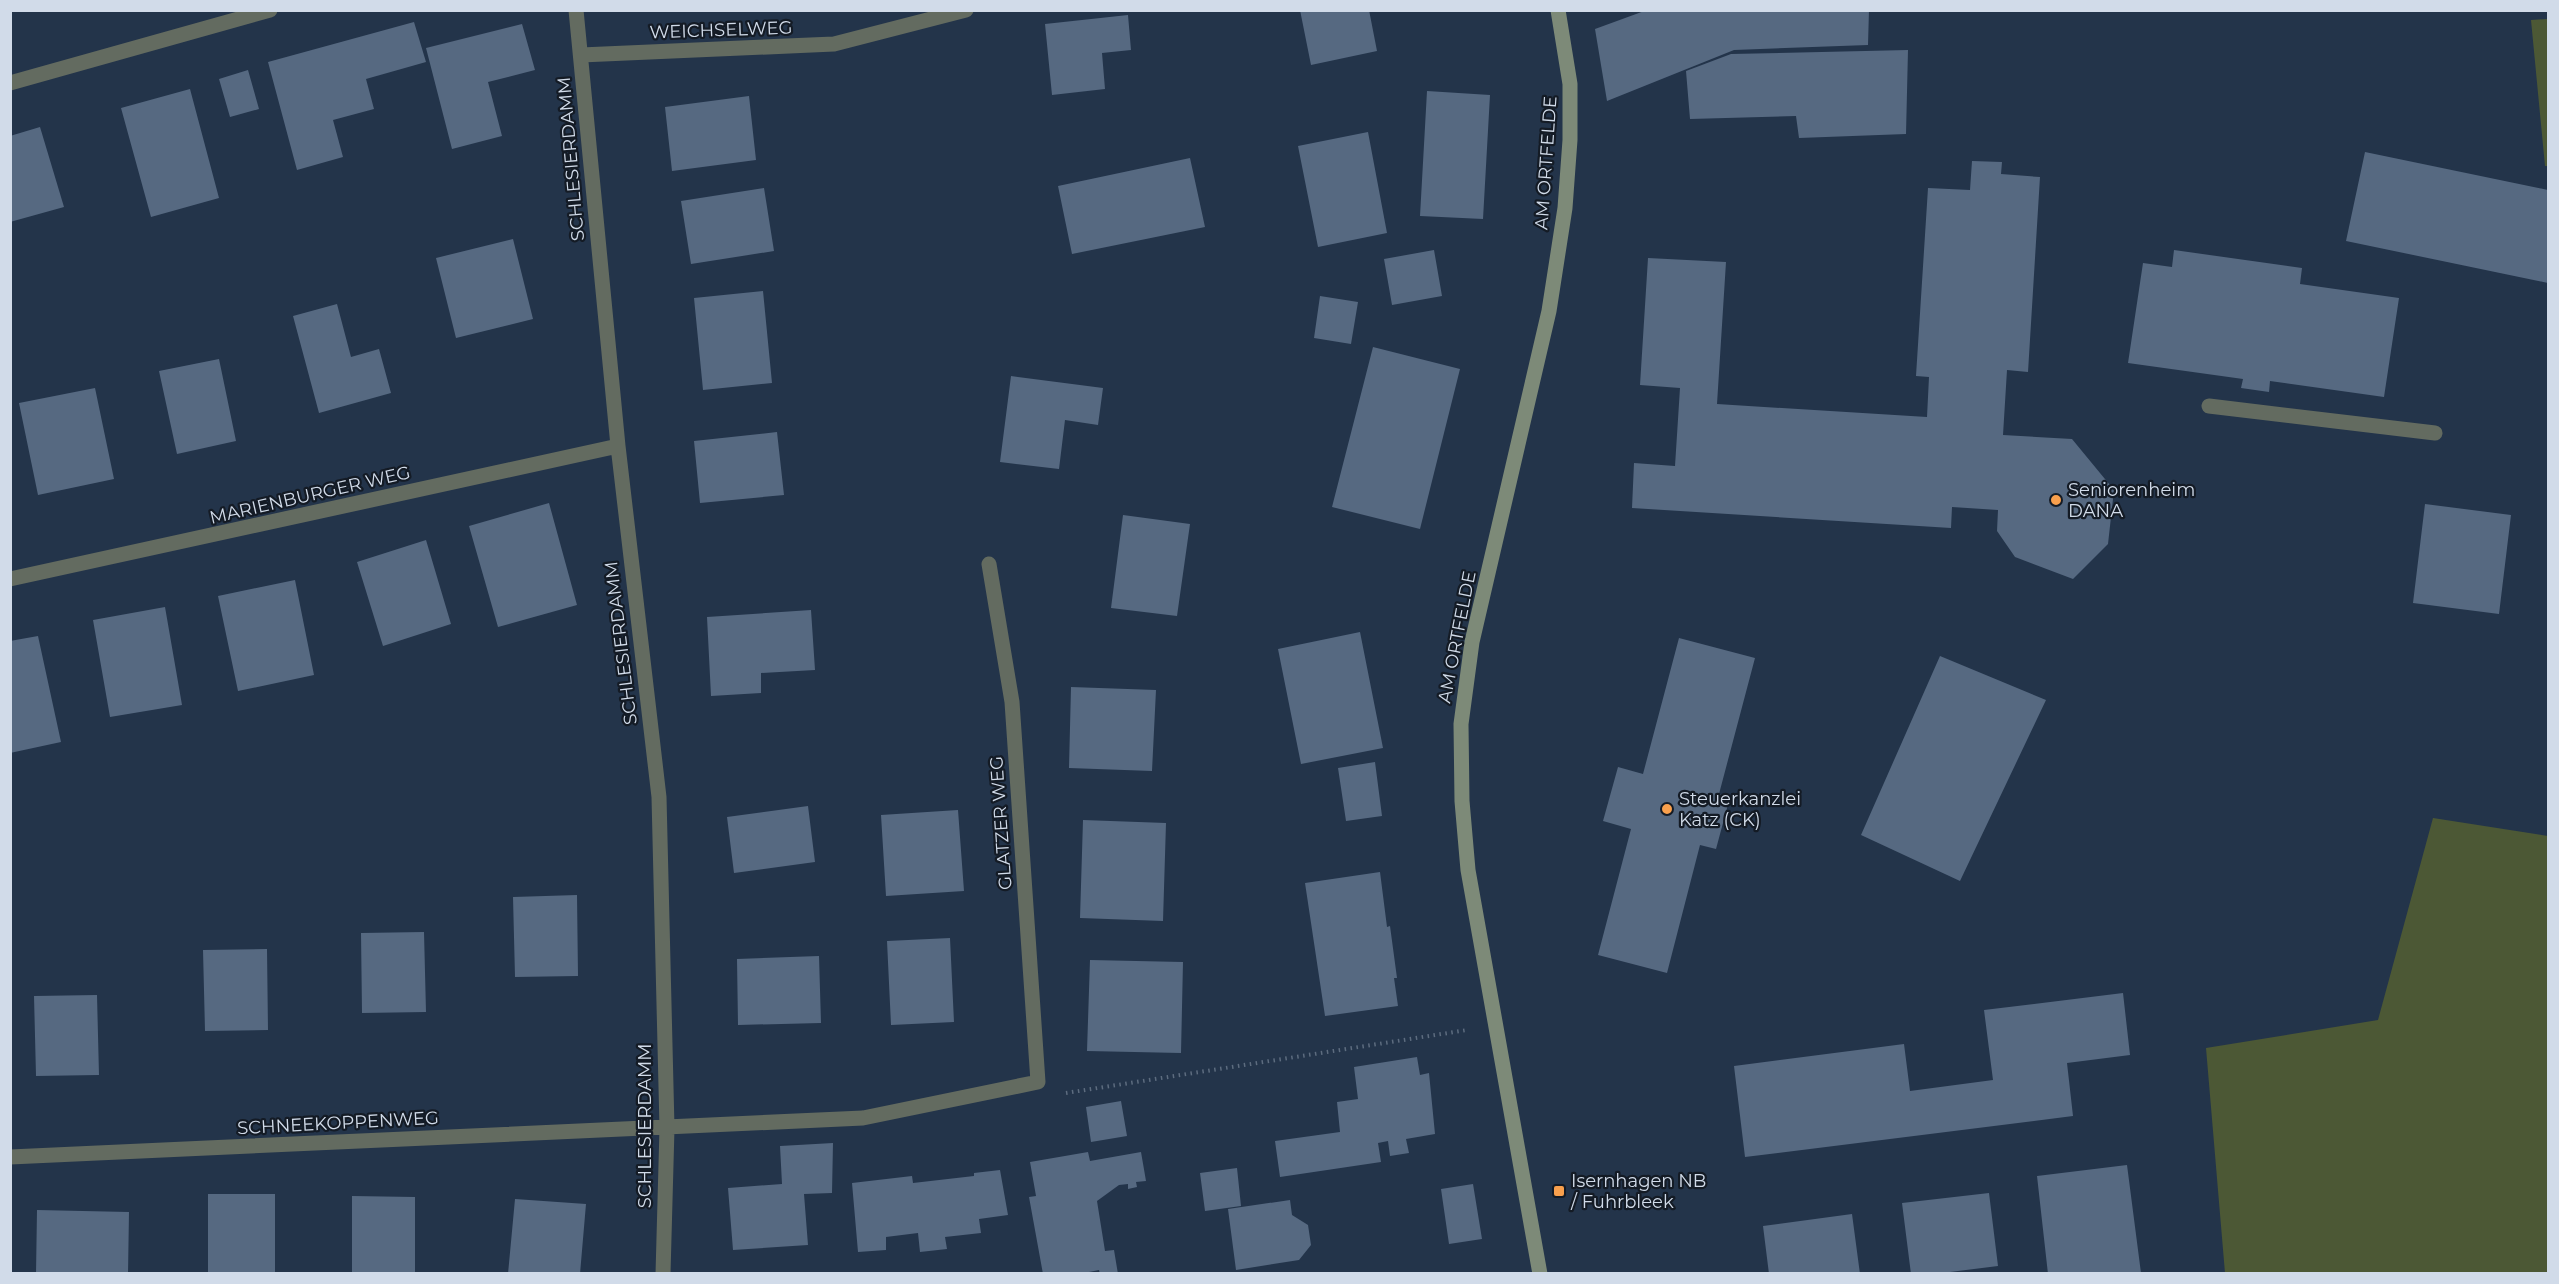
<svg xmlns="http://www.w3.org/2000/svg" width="2559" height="1284" font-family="Montserrat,sans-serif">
<rect width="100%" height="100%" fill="#23344a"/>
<path fill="#4c5835" d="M2548,19V166H2545L2531,20Z
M2433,818L2548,836V1273H2225L2206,1048L2378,1020Z"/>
<path fill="#566981" d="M1300,10H1369L1377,51L1311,65Z
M1647,10H1869L1868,45L1734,50L1607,101L1595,29Z
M1128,15L1131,50L1102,53L1105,89L1052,95L1045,24Z
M414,22L426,62L366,79L374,109L333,120L343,157L297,170L268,62Z
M522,24L535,70L488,82L502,136L452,149L426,48Z
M1908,50L1906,134L1799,138L1796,116L1690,119L1686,71L1731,54Z
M248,70L259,109L230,117L219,79Z
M190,89L219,198L151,217L121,108Z
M1427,91L1490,95L1483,219L1420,216Z
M749,96L756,160L672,171L665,107Z
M40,127L64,207L10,222V136Z
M1368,132L1387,233L1318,247L1298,146Z
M2365,152L2548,190V283L2346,241Z
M1190,158L1205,227L1072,254L1058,186Z
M1972,161L2002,162L2001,174L2040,177L2028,372L2007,370L2003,435L2072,439L2114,490L2108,544L2073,579L2015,557L1997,531L1998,510L1952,507L1951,528L1632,508L1634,463L1675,466L1680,388L1640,385L1648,258L1726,262L1717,404L1927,417L1929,377L1916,376L1928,188L1970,190Z
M764,188L774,251L691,264L681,201Z
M513,239L533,319L456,338L436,258Z
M1434,250L1442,296L1392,305L1384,259Z
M2174,250L2302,268L2300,284L2399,298L2384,397L2270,381L2269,392L2241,388L2243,379L2128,363L2143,263L2172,267Z
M763,291L772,383L703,390L694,298Z
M1320,296L1358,302L1351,344L1314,338Z
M337,304L351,357L379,349L391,393L319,413L293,316Z
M1373,347L1460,369L1420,529L1332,507Z
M219,359L236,441L177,454L159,371Z
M1011,376L1103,388L1098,425L1065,420L1059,469L1000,462Z
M95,388L114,479L38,495L19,403Z
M777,432L784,495L700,503L694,441Z
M549,503L577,605L498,627L469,526Z
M2425,504L2511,515L2499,614L2413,603Z
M1123,515L1190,524L1177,616L1111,608Z
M426,540L451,624L383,646L357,562Z
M295,580L314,675L238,691L218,596Z
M165,607L182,705L110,717L93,620Z
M811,610L815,670L761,673V693L711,696L707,617Z
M1360,632L1383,748L1301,764L1278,649Z
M38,636L61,742L10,753V641Z
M1679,638L1755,658L1719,794L1730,797L1716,849L1700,845L1667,973L1598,955L1631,829L1603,821L1618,767L1643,774Z
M1940,656L2046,700L1960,881L1861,835Z
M1071,687L1156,690L1152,771L1069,768Z
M1375,762L1382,816L1346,821L1338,768Z
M808,806L815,862L734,873L727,817Z
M958,810L964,891L886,896L881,815Z
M1083,820L1166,823L1163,921L1080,918Z
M1380,872L1387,927L1390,926L1397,978H1394L1398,1006L1325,1016L1305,883Z
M577,895L578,976L515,977L513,897Z
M424,932L426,1012L362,1013L361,933Z
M950,938L954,1022L891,1025L887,941Z
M267,949L268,1030L205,1031L203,950Z
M819,956L821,1023L738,1025L737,959Z
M1090,960L1183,962L1181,1053L1087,1051Z
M2123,993L2130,1055L2067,1063L2073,1116L1745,1157L1734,1066L1904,1044L1910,1091L1993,1080L1984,1010Z
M97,995L99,1075L36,1076L34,996Z
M1417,1057L1420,1075L1429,1073L1435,1134L1406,1139L1409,1153L1390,1156L1388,1141L1378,1143L1381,1162L1280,1177L1275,1141L1340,1132L1337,1102L1358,1099L1354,1067Z
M1121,1101L1127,1136L1091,1142L1086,1107Z
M833,1143L832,1193L804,1194L808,1245L733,1250L728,1188L782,1184L780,1146Z
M1088,1152L1090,1161L1141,1152L1146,1181L1136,1182L1137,1187L1128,1189V1184L1119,1185L1097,1201L1105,1251L1114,1250L1118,1274H1100L1099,1270L1079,1274H1043L1029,1197L1036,1196L1030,1162Z
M2127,1165L2141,1273L2048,1274L2037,1176Z
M1237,1168L1241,1206L1205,1211L1200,1173Z
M1000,1170L1008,1215L979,1219L981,1233L945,1237L947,1249L920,1252L918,1233L886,1237V1250L858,1252L852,1183L912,1176L913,1183L974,1176V1173Z
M1473,1184L1482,1239L1449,1244L1441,1189Z
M1989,1193L1998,1266L1934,1274H1911L1902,1203Z
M208,1194H275V1274H208Z
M352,1196L415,1197V1274H352Z
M515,1199L586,1204L580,1274H508Z
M1290,1200L1292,1215L1308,1225L1311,1245L1299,1260L1236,1270L1228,1209Z
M37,1210L129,1212L128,1274H36Z
M1852,1214L1860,1274H1769L1763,1226Z"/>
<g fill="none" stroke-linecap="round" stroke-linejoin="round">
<path stroke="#5d6c7f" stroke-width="4" stroke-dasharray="1.5 4.5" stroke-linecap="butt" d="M1066,1093L1467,1030"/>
<path stroke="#636b60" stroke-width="15" d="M2209,406L2435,433"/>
<path stroke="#636b60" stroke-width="15" d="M576,10L618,446L659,797L667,1128L663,1274
M581,55L834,44L966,10
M10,83L270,10
M10,579L618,446
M10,1157L863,1118L1038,1082L1012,702L989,564"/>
<path stroke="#7d8a78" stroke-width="15" d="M1540,1274L1468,870L1462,801L1461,724L1472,642L1549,311L1565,208L1570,140V84L1558,10"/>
</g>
<g fill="#f9a04d" stroke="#141b25" stroke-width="2">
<circle cx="2056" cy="500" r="6"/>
<circle cx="1667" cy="809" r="6"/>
<rect x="1553" y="1185" width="12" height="12" rx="3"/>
</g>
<g text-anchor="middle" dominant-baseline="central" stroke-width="4.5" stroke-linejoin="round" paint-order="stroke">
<g font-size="18" fill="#d1dbe9" stroke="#141b25">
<text transform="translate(721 30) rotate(-2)">WEICHSELWEG</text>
<text transform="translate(571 159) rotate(-95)">SCHLESIERDAMM</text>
<text transform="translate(1546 163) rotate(-86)">AM ORTFELDE</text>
<text transform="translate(310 495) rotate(-13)">MARIENBURGER WEG</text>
<text transform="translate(1457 637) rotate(-79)">AM ORTFELDE</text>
<text transform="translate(621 643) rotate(-97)">SCHLESIERDAMM</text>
<text transform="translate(1001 823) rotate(-94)">GLATZER WEG</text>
<text transform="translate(338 1123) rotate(-3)">SCHNEEKOPPENWEG</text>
<text transform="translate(645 1126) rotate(-90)">SCHLESIERDAMM</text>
</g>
<g font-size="18" fill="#d1dbe9" stroke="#141b25" text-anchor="start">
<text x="2068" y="490">Seniorenheim<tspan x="2068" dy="21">DANA</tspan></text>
<text x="1679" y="799">Steuerkanzlei<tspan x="1679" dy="21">Katz (CK)</tspan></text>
<text x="1571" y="1181">Isernhagen NB<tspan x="1571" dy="21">/ Fuhrbleek</tspan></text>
</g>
</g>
<rect width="2559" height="1284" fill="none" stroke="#d1dbe9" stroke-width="24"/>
</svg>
